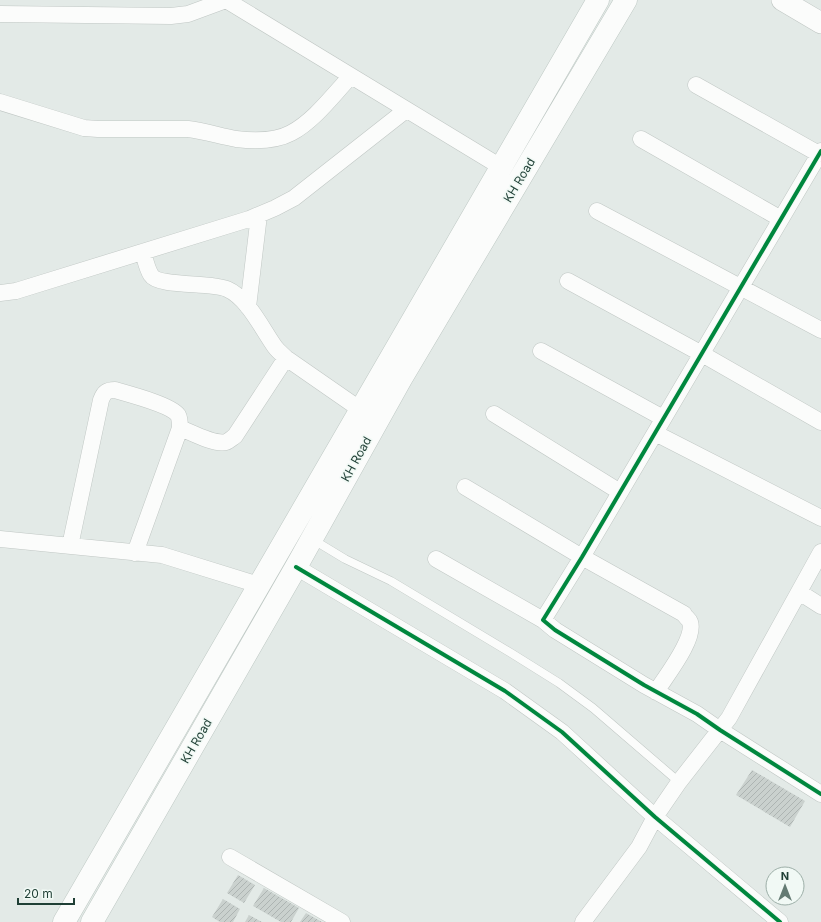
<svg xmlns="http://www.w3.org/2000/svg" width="821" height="922" font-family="Inter,sans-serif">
<defs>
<pattern id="building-hatch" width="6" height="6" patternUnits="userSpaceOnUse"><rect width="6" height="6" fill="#cad1ce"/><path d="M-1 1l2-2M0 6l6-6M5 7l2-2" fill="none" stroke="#adb4b2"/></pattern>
</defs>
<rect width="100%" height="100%" fill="#e3eae7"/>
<path fill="url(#building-hatch)" d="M752,770L805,801L790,827L736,795Z
M238,875L255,885L244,903L227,893Z
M264,888L299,908L291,922H281L253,906Z
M223,899L240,909L233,922H220L212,917Z
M306,913L322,922H300Z
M249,915L262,922H245Z"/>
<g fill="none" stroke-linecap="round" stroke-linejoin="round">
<g stroke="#c0c7c4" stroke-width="9">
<path id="service" d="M312,539L345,559L391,581L511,653L559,683L593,708L679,782"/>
</g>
<g stroke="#c0c7c4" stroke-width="17">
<path id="minor" d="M226,0L501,167
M0,14L171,16L188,14L226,0
M696,85L819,154
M0,102L84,128L98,129H188C204,131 220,136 236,139C253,141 276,141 291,133C314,121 333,95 351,76
M641,139L781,219
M821,151L582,557L543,620L555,630L644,685L697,714L720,730L821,794
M597,211L821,330
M143,252C145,259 147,269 151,275C158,287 211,282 227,289C248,298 262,329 275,347C278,351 282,354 286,358L361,410
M568,281L702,354L821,422
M0,293L16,291L249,219L275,208L294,198L406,110
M248,307L259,215
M541,351L663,418
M494,414L620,492
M180,428C191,432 214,445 226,442C229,441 232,438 235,436L286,358
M655,433L821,518
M465,487L582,557L684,614C685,617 689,619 690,622C696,639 665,677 656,692
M0,539L162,555L259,585
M70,546L101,400C104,392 107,390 115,390C129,394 171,405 178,415C180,419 180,423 180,428L135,553
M436,559L543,620
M296,567L505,691L562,732L655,817L780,922
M799,592L821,606
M230,857L342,922
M583,922L639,847L655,817L679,782L729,718L821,552"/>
</g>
<g stroke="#c0c7c4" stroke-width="22">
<path id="tertiary" d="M782,0L821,23"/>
</g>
<g stroke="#bec8c4" stroke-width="23">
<path id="secondary" d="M64,922L598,0
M92,922L296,567L401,379L626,0"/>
</g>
<use href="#service" stroke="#fbfcfb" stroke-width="8"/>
<use href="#minor" stroke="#fbfcfb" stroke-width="16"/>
<use href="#tertiary" stroke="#fbfcfb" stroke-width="21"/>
<use href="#secondary" stroke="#fbfcfb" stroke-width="22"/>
<g stroke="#f1f9f5" stroke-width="6">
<path id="cycleway" d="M821,151L582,557L543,620L555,630L644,685L697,714L720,730L821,794
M296,567L505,691L562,732L655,817L780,922"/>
</g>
<use href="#cycleway" stroke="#00873e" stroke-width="4"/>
</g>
<g text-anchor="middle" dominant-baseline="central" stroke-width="3" stroke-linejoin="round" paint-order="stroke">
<g font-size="12" fill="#1f3f35" stroke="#f1f9f5">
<text transform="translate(519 180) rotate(-59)">KH Road</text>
<text transform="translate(356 459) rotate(-61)">KH Road</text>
<text transform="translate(196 741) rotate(-60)">KH Road</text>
</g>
</g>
<g transform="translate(785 886)"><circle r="19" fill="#f1f9f5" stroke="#9dafa8"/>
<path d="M0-3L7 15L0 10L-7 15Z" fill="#647b73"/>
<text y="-6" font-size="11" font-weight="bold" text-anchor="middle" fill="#1f3f35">N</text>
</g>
<path d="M18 898v6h56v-6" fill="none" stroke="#1f3f35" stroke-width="2"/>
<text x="24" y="898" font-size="12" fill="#1f3f35" stroke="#f1f9f5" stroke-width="3" paint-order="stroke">20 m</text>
</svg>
